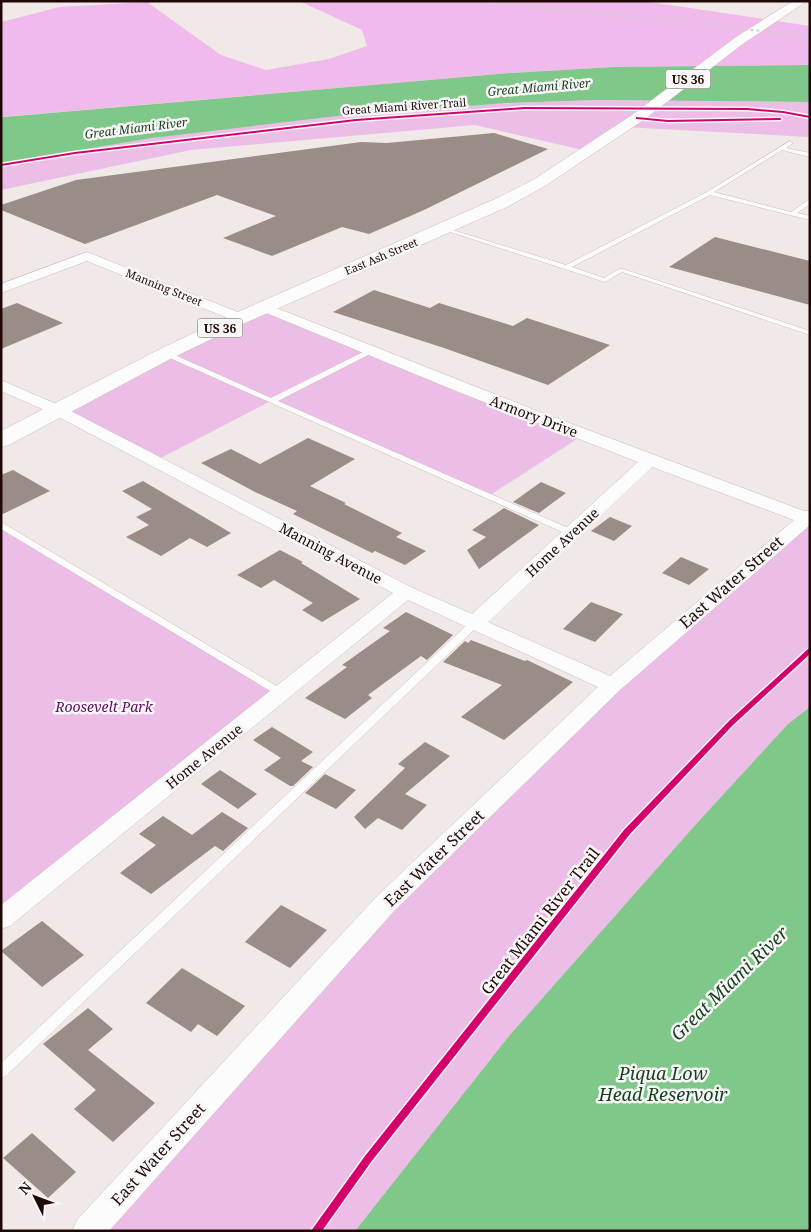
<svg xmlns="http://www.w3.org/2000/svg" width="811" height="1232" font-family="'Noto Serif',serif">
<rect width="100%" height="100%" fill="#f1e9e8"/>
<path fill="#ecbee7" d="M597,100L810,102V137L623,127L587,151L475,125L191,150L1,190V163C51,154 101,145 151,138C298,116 448,104 597,100Z
M264,307L583,435L489,496L271,401L155,461L57,410Z
M810,519V707L788,724L697,823L509,1036L355,1231H88L128,1186L612,685Z
M1,525L281,693L1,919Z"/>
<path fill="#f0baec" d="M299,1H643L810,26V65L614,67L511,73L1,117V22L60,7L147,2L221,55L266,70L329,59L367,46L362,30Z"/>
<path fill="#80c78a" d="M810,65V102L597,100L507,103L337,116L152,138L1,163V117H4L511,73L614,67Z
M810,707V1231H355L509,1036L697,823L788,724Z"/>
<path fill="#9a8c87" d="M494,133L548,149L424,210L369,234L342,227L272,256L223,238L276,216L217,195L85,244L1,210V205L76,180L361,142L387,143Z
M715,237L810,261V305L669,267Z
M374,290L430,308L439,303L513,326L527,318L610,345L548,385L444,348L333,312Z
M17,303L63,323L1,349V309Z
M308,438L355,459L310,486L346,503L344,504L402,533L396,537L426,551L405,565L375,551L372,553L293,514L297,511L255,492L201,463L231,449L260,464Z
M13,470L50,491L1,515V475Z
M143,481L231,533L207,547L190,538L161,556L126,537L149,525L136,517L152,509L122,491Z
M541,482L566,493L539,513L513,502Z
M504,508L539,525L479,569L467,550L486,537L472,530Z
M610,517L632,526L614,541L591,531Z
M280,550L303,562L301,563L360,599L322,622L302,610L313,603L274,580L261,588L237,575Z
M681,557L709,569L689,585L662,573Z
M591,602L623,614L595,642L563,629Z
M406,612L453,635L427,660L421,656L368,695L372,698L345,719L305,698L347,667L342,665L390,631L383,628Z
M471,640L525,661L527,660L573,682L504,740L461,717L502,685L443,662L465,641L468,643Z
M272,727L313,752L301,761L313,767L293,786H290L264,770L281,758L253,740Z
M425,742L450,756L405,794L427,805L402,830L378,818L365,829L354,817L405,768L398,764Z
M220,770L257,794L238,809L201,784Z
M325,774L356,790L336,809L305,793Z
M222,812L248,828L223,851L215,846L151,894L120,873L156,845L139,834L163,816L192,835Z
M281,905L327,930L290,968L245,942Z
M42,921L84,955L42,987L1,951Z
M182,968L245,1006L217,1036L198,1024L191,1032L146,1003Z
M88,1008L113,1029L88,1050L155,1103L113,1142L74,1109L96,1090L43,1044Z
M32,1133L76,1172L48,1198L3,1158Z"/>
<g fill="none" stroke-linecap="round" stroke-linejoin="round">
<g stroke="#ccbcba" stroke-width="1">
<path id="service" d="M790,141L793,143L786,148L810,153V157L782,150L714,192L791,212L810,199V204L797,213L810,216V220L710,195L572,267L604,278L619,269H623L810,331V335L622,272L605,282L441,229L446,228L566,265L707,192Z
M367,350H373L374,352L278,401L575,531L577,533L575,535H569L161,354L165,352H168L271,398Z
M1,522L285,691L286,693L281,696L277,695L1,529Z
M475,620L479,621L480,623L479,625L6,1076L1,1078V1063L471,621Z"/>
</g>
<g stroke="#ccbcba" stroke-width="1">
<path id="minor" d="M87,252L245,315L247,318L245,321H235L87,261L1,293V284Z
M264,303L540,412L804,511L810,510V525L620,690L395,910L109,1231H72L77,1220L377,896L598,687L408,600L10,926L1,929V905L393,593L51,413L1,391V380L63,407L413,588L472,614L638,462L461,393L259,310L257,307L259,304ZM652,467L794,520L610,676L488,622Z"/>
</g>
<g stroke="#ccbcba" stroke-width="1">
<path id="primary" d="M793,1H807L744,43L642,121L545,186L507,207L247,322L172,358L9,445L1,447V431L158,350L233,314L495,199L533,180L632,115L736,37Z"/>
</g>
<use href="#service" fill="#fdfcfc" fill-rule="evenodd"/>
<use href="#minor" fill="#fdfcfc" fill-rule="evenodd"/>
<use href="#primary" fill="#fdfcfc" fill-rule="evenodd"/>
<path stroke="#d3d0d0" stroke-width="2" stroke-dasharray="3 3" stroke-linecap="butt" d="M470,1L687,22L810,37"/>
<g stroke="#f7f7f7" stroke-width="3">
<path id="cycleway" d="M524,107L747,108L783,111L810,116V118L783,113L747,110L524,109L356,121L75,154L1,166V164L75,152L356,119Z
M636,117L668,120L780,118L782,119L780,120L668,122L637,119H636Z
M810,648V654L733,725L630,834L371,1162L322,1231H311L365,1156L624,830L729,721L808,649Z"/>
</g>
<use href="#cycleway" fill="#d6006c" fill-rule="evenodd"/>
</g>
<g text-anchor="middle" dominant-baseline="central" stroke-width="5" stroke-linejoin="round" paint-order="stroke">
<g font-size="11" fill="#200807" stroke="#f7f7f7">
<text transform="translate(404 106) rotate(-4)">Great Miami River Trail</text>
<text transform="translate(381 256) rotate(-23)">East Ash Street</text>
<text transform="translate(164 287) rotate(22)">Manning Street</text>
</g>
<g fill="#f7f7f7" stroke="#60504f" stroke-width="1">
<rect x="665.5" y="69.5" width="45" height="19" rx="4"/>
<rect x="197.5" y="318.5" width="45" height="19" rx="4"/>
</g>
<g font-size="12" font-weight="bold" fill="#200807">
<text x="688" y="79">US 36</text>
<text x="220" y="328">US 36</text>
</g>
<g font-size="12" font-style="italic" fill="#163f1d" stroke="#f7f7f7">
<text transform="translate(539 87) rotate(-5)">Great Miami River</text>
<text transform="translate(136 128) rotate(-7)">Great Miami River</text>
</g>
<g font-size="14" fill="#200807" stroke="#f7f7f7">
<text transform="translate(534 416) rotate(21)">Armory Drive</text>
<text transform="translate(562 542) rotate(-43)">Home Avenue</text>
<text transform="translate(331 553) rotate(28)">Manning Avenue</text>
<text transform="translate(204 756) rotate(-39)">Home Avenue</text>
</g>
<g font-size="14" font-style="italic" fill="#5f0961" stroke="#f7f7f7">
<text x="104" y="706">Roosevelt Park</text>
</g>
<g font-size="16" fill="#200807" stroke="#f7f7f7">
<text transform="translate(731 582) rotate(-41)">East Water Street</text>
<text transform="translate(434 858) rotate(-44)">East Water Street</text>
<text transform="translate(540 921) rotate(-52)">Great Miami River Trail</text>
<text transform="translate(158 1154) rotate(-48)">East Water Street</text>
</g>
<g font-size="18" font-style="italic" fill="#163f1d" stroke="#f7f7f7">
<text transform="translate(729 983) rotate(-44)">Great Miami River</text>
<text x="663" y="1073">Piqua Low<tspan x="663" dy="21">Head Reservoir</tspan></text>
</g>
</g>
<rect width="811" height="1232" fill="none" stroke="#200807" stroke-width="5"/>
<g transform="translate(35 1197) rotate(312)" stroke="#f7f7f7" stroke-width="4" paint-order="stroke">
<path d="M0-4L9 19L0 12L-9 19Z" fill="#200807"/>
<text y="-8" font-size="14" font-weight="bold" text-anchor="middle" fill="#200807">N</text>
</g>
</svg>
